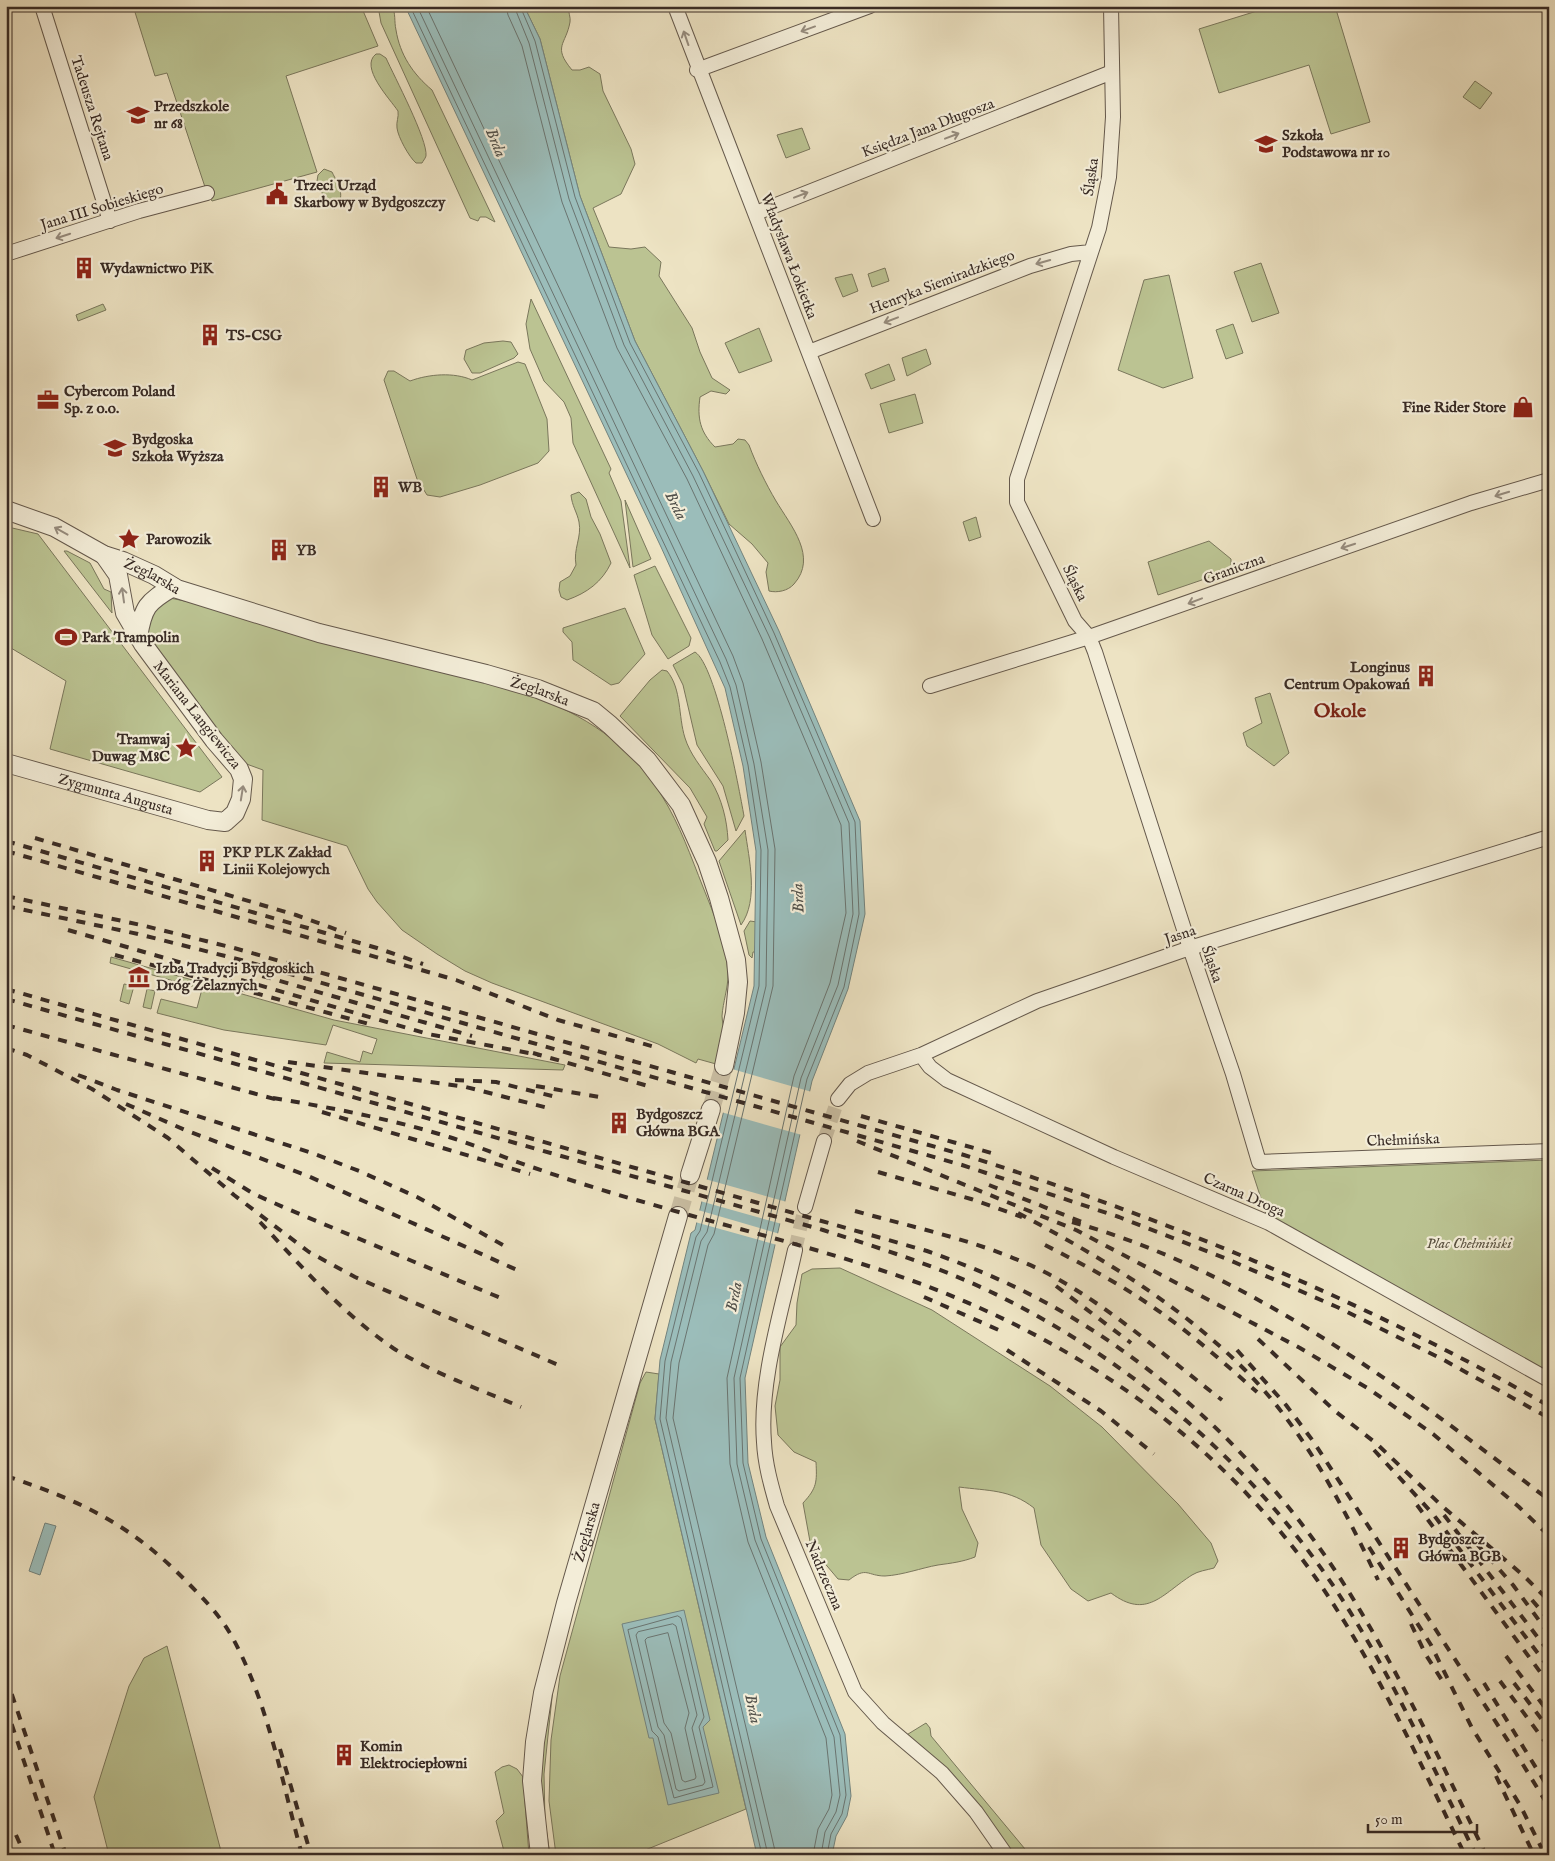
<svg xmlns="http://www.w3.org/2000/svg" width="1555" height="1861" font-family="'IM FELL English',serif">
<rect width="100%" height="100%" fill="#ede3c3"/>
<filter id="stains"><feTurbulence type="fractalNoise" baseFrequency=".004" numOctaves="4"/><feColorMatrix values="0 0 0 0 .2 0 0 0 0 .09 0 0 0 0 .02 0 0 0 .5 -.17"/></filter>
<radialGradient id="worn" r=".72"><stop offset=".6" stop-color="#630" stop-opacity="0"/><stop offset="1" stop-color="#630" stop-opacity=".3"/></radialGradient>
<path fill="#bbc392" stroke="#7a775c" d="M142,6H361L378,46L286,76L317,172L212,201L207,193L167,73L155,76L134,9Z
M378,6H392C396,14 394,21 396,30C400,55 413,74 432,90L495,222L486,217H480L478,221L470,218L381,23Z
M524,6H568C568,11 571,18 570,22C566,45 552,46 572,70H580L589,67L600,74L603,91L631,149L635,164L621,194L593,208L609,247L631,249L645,247L661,262L659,276L692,328L700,352L712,378L730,390L726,394L711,391L700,397C697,418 700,432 715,447L733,444L738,439L745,440L749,445C756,464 766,484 776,501C791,526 818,557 794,584C788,591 777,593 769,591L766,572L768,563L752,544L729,524L703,471L635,341L580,196L540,39Z
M1273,6H1335L1370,122L1331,134L1309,65L1219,93L1199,29Z
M376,54H380L386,58C394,76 428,140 426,156C425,159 423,161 422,163H416C409,157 398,137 397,128C396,122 399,117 398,111C390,99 359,67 376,54Z
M1475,81L1492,93L1480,109L1463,97Z
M802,128L810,149L786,158L777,135Z
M324,169L332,172C339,186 346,196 335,209L328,207L317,181L318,175Z
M1261,263L1279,313L1252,322L1234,272Z
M885,268L889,281L872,287L868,274Z
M852,274L858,291L843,297L835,278Z
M1169,275L1193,378L1163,388L1118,370L1144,280Z
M531,299L611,469L609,473L621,501L630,568L573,443L571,418L564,402L544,381L530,349L526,324Z
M103,304L106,310L78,321L76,315Z
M1233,324L1243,353L1226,359L1216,330Z
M759,328L772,361L739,373L725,343Z
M503,341L511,342L518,354L514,358L480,373H472L464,359L466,350L484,343Z
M926,349L931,364L907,376L902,358Z
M518,362L525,364L547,419L549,451L538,463L480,485L440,497L427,495L417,479L384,380L388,371H394L410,381C429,374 454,372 472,380Z
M889,364L895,380L871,389L865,374Z
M915,394L923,423L889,433L880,404Z
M579,492L586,499L591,517L600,534L611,563C602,582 587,593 567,600L561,597L559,590L560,582L570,576L576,565C573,549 582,537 579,522C577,512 572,506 571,495Z
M625,500L651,559L633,567Z
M976,517L981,537L969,541L963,522Z
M8,527L38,534L222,777L200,792L50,749L66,681L6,645Z
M1209,541L1231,559V570L1158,595L1148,562Z
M64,551H67L90,563L104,589L111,592L112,613Z
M655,566L691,638L689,646L668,659L652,635L634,575Z
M170,598C235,610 298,634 362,651C472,680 598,690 662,796C680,825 691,857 703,887C714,915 727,944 728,975C728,988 723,1002 722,1016C722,1023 725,1029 724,1036C724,1045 719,1056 716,1064L698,1059L696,1063L658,1044L492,983L465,971L437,954L402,930L377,902L368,889L347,846L262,820L263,770L241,762L148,639C146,620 152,607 170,598Z
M625,608L645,654L619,683L611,685L573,660L572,642L563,632V628Z
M695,652C716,665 739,788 744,816L736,831L723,786L697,745L683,685L673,665Z
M662,670L667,671C682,689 678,716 685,738C690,754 701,767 711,781C722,799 727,820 728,840L717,851H715L704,824L707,817L690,788L620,716L650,680Z
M1270,693L1289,753L1274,766L1247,746L1243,733L1262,723L1255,698Z
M745,830C749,859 759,900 741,925L719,861Z
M750,921L757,922L755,952H753L752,958L749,955L744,931Z
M111,957L334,1020L565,1065L563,1070L324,1063L327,1052L360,1062L363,1051L372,1054L377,1039L333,1025L326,1045L224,1030L157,1013L161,999L197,1008L202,989L110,963Z
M124,984L134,986L129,1004L120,1001Z
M147,989L155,991L151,1009L143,1007Z
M1549,1160V1379L1269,1223L1252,1171Z
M840,1268L932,1310L1050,1386L1102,1427L1178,1504L1211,1543L1218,1561L1214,1568C1207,1570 1198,1571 1192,1575C1162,1594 1147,1620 1111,1593L1088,1601L1071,1589L1041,1545L1034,1508C1010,1489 988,1491 959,1487L962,1509L978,1543L975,1557C962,1562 952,1563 938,1565C921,1568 903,1575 885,1576C867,1576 867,1566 849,1580L838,1579L811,1547L803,1503C817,1488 817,1482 816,1462L794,1452L778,1435L775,1406L780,1380V1347L796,1325L797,1303L802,1274L812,1269Z
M646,1372L659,1374L655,1419L746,1809L633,1855H556L549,1801L551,1740L560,1676L640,1383Z
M167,1646L222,1855H109L94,1797L129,1686L144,1658Z
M553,1688L544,1774L545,1821L550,1855H547L540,1795L541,1759Z
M926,1723L930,1728L931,1736L1030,1855H1004L975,1813L900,1739Z
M509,1765L517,1769L523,1777L529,1855H505L496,1821L504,1813L495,1772L502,1767Z"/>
<path fill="#9bbdba" stroke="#73837e" d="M405,6H524L540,39L580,196L635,341L703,471L779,631L860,821L865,914L848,989L812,1081L745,1378L748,1463L766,1537L845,1734L851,1796L847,1816L836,1836L832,1855H757L655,1419L660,1360L691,1233L695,1230L754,986L756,851L743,766L725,688L661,547Z
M45,1523L56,1526L40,1575L29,1571Z
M684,1610L710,1720L703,1727L719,1793L668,1805L653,1738H649L622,1624Z"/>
<path fill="#ede3c3" d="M732,1069L812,1092L802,1135L721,1112Z
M705,1179L787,1202L782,1224L700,1201Z
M698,1210L780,1234L777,1245L695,1222Z"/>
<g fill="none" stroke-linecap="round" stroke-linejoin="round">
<path stroke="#6a7470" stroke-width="1" d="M410,6L720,662L730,687L748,765L761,850L759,986L700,1231L696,1237L665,1361L660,1419L762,1855
M417,6L726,659L736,685L754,764L768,850L766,986L707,1232L701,1241L671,1362L666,1418L768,1855
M426,6L733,656L743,683L761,762L775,849L773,986L714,1234L708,1245L679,1363L673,1418L776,1855
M506,6L508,15L522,46L562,202L617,348L687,479L762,639L841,825L846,913L830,983L794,1076L727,1378L730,1464L748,1542L826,1738L832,1795L829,1809L818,1829L813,1855
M514,6L529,43L569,199L624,345L693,476L769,636L849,823L853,914L838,985L801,1078L734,1378L737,1464L755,1540L834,1737L840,1795L836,1812L825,1832L821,1855
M520,6L535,41L575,197L630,343L699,473L774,633L855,822L859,914L844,987L807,1079L740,1378L743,1463L761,1539L840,1735L846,1795L842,1814L831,1834L827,1855
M678,1616L681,1618L704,1717L699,1727L713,1787L674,1798L658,1737L652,1731L628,1630Z
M673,1624L676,1626L697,1715L692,1728L705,1782L703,1785L679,1791L676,1789L664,1735L658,1727L636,1635L638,1632Z
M668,1633L689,1713L685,1728L696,1777L695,1779L685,1782L682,1780L671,1733L664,1723L645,1640L647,1638Z"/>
<path stroke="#c9bea3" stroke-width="14" stroke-dasharray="14 7" stroke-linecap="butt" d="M824,1141L838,1099
M795,1250L805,1207"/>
<path stroke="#c9bea3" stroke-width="18" stroke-dasharray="18 9" stroke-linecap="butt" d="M711,1109L724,1066
M678,1216L690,1175"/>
<g stroke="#65594c" stroke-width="16">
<path id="minor" d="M42,6L110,221
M675,6L873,519
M1111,6L1113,117L1109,177L1099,228L1017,479V502L1075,621L1089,637L1095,652L1190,948L1233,1074L1259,1162L1549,1151
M697,70L870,6
M756,213L1112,72
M6,254L139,211L207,193
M809,352L1030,266L1071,254L1091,252
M930,686L1089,637L1471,503L1549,480
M921,1055L930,1067L947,1080L1114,1157L1269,1223L1549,1380
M838,1099L850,1084L868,1073L921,1055L1037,1001L1190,948L1549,837
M805,1207L824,1141
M795,1250C782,1310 759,1381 764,1442C765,1464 771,1485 777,1506L855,1692L883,1723L942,1773L976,1812L1006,1855"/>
</g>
<g stroke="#65594c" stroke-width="20">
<g id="tertiary">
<path id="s1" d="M6,510L54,527L104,555L123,561L154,575L177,589L319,633L486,674L538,689L593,711L610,725L647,760L681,805L707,862L719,898L736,960L738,982L735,1013L724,1066"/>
<path d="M138,637C143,607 147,602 173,587"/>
<path id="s2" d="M6,763L208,820L225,822L235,813L241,799L243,779L239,769L214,740L143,644L125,613L118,575L104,555"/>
<path d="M690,1175L711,1109"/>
<path id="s3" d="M540,1855L532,1781L535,1742L543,1693L566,1603L678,1216"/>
</g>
</g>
<use href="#minor" stroke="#f3edd8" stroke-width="14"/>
<use href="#tertiary" stroke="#f3edd8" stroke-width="18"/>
<path stroke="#382b25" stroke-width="4" stroke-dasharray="9 9" stroke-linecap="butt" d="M35,838L296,915L346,933
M6,841L377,948L423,964
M6,851L456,980L558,1020L655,1047
M6,896L141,925L234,948L964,1155C1168,1219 1363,1300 1549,1406
M6,906L138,934L241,960L962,1165L1119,1217L1227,1259L1337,1307L1442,1359L1549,1418
M68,930L428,1034L539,1055
M115,955L369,1024
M245,971L472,1036
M6,989L927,1251C981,1270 1033,1293 1081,1323C1190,1390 1286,1489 1352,1597C1403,1680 1444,1768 1486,1855
M6,999L823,1230C879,1248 934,1265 987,1290C1136,1361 1270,1478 1355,1620C1401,1695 1437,1776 1476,1855
M6,1025L278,1100
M6,1048L27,1055L92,1089L168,1138L234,1195L309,1252L355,1277L563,1367
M533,1053L648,1086
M288,1062L466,1087L552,1109
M78,1075L117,1090L315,1154L359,1171L417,1197L510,1249
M455,1080L496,1082L556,1097
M536,1086L605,1098
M273,1098C333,1108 391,1119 449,1137C475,1145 500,1156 526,1165C566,1179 607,1192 647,1203C736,1229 826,1250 913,1281C1076,1340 1221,1440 1320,1584C1378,1669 1420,1763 1465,1855
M126,1104L185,1130L308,1176L517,1270
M322,1112L530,1174
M861,1116L995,1154
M857,1141L1076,1230L1300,1348L1369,1389L1433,1434L1519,1507L1549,1536
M212,1168L254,1194L283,1207L503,1299
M878,1172L971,1199L1022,1217
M989,1185L1082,1222
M855,1211C923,1230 994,1244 1056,1278C1112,1309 1170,1360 1222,1400
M1018,1213C1099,1256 1176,1302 1242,1367C1302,1426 1343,1505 1378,1580
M260,1222C302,1267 342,1313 393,1348C432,1373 479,1389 521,1407
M1072,1222C1249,1271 1406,1390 1549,1500
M1045,1245C1080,1263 1115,1281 1147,1303C1186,1329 1222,1361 1257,1392
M1056,1286L1131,1343
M924,1297L1001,1331
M1258,1339L1335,1411L1377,1444L1442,1506L1524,1576L1549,1601
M1007,1350L1101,1411L1154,1454
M1237,1350L1286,1405L1313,1441L1514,1750L1549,1807
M1374,1450L1433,1514L1549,1668
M6,1476C84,1502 132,1525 190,1585C205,1600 220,1616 231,1635C268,1701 282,1782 302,1855
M1417,1505L1549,1684
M1444,1515L1549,1652
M1476,1543L1513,1585L1549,1634
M1369,1547L1431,1645L1472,1728L1520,1805L1545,1855
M1532,1600L1549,1620
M1411,1624L1426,1655L1443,1682
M1506,1656L1549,1713
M6,1677L66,1855
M1500,1681L1549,1747
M1484,1683L1549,1789
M1514,1683L1549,1729
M6,1707L55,1855
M280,1749L311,1855
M1496,1776L1534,1855
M16,1835L25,1855"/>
</g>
<defs><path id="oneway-shaft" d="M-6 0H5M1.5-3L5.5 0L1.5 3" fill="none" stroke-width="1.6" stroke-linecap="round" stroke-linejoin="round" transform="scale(1.25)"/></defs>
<g stroke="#968c7e">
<use href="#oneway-shaft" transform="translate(808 29) rotate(160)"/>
<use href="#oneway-shaft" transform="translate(686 38) rotate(-109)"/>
<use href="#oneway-shaft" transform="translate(952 136) rotate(-21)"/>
<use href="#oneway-shaft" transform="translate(801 195) rotate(-21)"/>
<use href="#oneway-shaft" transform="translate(63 236) rotate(162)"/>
<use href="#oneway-shaft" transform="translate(1043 262) rotate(164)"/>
<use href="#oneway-shaft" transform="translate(891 320) rotate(159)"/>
<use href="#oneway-shaft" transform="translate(1502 494) rotate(163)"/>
<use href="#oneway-shaft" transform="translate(61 531) rotate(-151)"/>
<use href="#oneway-shaft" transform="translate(1348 546) rotate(162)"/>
<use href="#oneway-shaft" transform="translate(123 595) rotate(-98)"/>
<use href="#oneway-shaft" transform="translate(1195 601) rotate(159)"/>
<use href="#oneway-shaft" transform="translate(242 793) rotate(-81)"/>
</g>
<defs>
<g id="school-bare" transform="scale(1.725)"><path d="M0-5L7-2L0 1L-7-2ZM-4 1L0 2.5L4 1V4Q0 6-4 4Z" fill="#8f2418" stroke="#f3edd8" stroke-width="2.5" paint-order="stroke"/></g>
<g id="civic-bare" transform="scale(1.725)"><path d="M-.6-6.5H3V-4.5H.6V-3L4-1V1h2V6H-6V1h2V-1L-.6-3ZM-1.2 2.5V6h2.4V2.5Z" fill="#8f2418" stroke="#f3edd8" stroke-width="2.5" paint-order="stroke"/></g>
<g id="building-bare" transform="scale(1.725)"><path d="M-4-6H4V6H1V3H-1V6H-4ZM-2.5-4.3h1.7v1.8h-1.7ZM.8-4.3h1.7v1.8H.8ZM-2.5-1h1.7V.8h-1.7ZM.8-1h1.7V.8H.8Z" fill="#8f2418" stroke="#f3edd8" stroke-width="2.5" paint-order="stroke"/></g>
<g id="office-bare" transform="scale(1.725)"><path d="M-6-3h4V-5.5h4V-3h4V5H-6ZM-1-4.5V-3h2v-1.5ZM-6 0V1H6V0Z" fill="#8f2418" stroke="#f3edd8" stroke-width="2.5" paint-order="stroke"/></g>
<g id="shop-bare" transform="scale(1.725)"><path d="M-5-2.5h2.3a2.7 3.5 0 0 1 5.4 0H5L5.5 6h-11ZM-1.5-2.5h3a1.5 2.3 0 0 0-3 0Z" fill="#8f2418" stroke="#f3edd8" stroke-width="2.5" paint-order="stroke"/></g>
<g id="sight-bare" transform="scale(1.725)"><path d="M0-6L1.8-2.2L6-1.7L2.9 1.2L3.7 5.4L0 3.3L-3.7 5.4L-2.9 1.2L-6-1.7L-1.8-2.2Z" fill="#8f2418" stroke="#f3edd8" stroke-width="2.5" paint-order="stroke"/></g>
<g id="stadium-bare" transform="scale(1.725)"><path d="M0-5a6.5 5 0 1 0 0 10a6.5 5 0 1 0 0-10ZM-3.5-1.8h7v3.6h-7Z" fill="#8f2418" stroke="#f3edd8" stroke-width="2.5" paint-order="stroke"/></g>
<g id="museum-bare" transform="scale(1.725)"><path d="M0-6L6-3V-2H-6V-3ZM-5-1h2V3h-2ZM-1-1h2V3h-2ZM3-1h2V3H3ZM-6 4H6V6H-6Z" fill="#8f2418" stroke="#f3edd8" stroke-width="2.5" paint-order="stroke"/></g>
</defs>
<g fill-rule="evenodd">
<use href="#school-bare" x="138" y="115"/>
<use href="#school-bare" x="1266" y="144"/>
<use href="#civic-bare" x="277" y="194"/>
<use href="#building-bare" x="84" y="268"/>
<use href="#building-bare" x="210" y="335"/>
<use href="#office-bare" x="48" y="400"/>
<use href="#shop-bare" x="1523" y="407"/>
<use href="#school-bare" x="115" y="448"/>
<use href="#building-bare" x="381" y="487"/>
<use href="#sight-bare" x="129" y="539"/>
<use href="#building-bare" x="279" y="550"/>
<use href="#stadium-bare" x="66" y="637"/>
<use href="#building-bare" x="1426" y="676"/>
<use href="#sight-bare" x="186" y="748"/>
<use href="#building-bare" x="207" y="861"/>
<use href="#museum-bare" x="139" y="977"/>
<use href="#building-bare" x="619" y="1123"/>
<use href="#building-bare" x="1401" y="1548"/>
<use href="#building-bare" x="344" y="1755"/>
</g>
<g text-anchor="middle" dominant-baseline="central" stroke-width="4.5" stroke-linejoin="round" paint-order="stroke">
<g font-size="15" font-weight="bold" fill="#382b25" stroke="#f3edd8" text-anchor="start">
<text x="154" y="106">Przedszkole<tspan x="154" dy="17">nr 68</tspan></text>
<text x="1282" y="135">Szkoła<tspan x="1282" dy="17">Podstawowa nr 10</tspan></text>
<text x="294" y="185">Trzeci Urząd<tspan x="294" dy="17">Skarbowy w Bydgoszczy</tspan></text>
<text x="100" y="268">Wydawnictwo PiK</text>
<text x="226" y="335">TS-CSG</text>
<text x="64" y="391">Cybercom Poland<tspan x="64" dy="17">Sp. z o.o.</tspan></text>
<text x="1506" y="407" text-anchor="end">Fine Rider Store</text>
<text x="132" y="439">Bydgoska<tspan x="132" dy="17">Szkoła Wyższa</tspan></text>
<text x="398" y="487">WB</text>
<text x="146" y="539">Parowozik</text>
<text x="296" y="550">YB</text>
<text x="82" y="637">Park Trampolin</text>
<text x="1410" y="667" text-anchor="end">Longinus<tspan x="1410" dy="17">Centrum Opakowań</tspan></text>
<text x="170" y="739" text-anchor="end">Tramwaj<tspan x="170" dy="17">Duwag M8C</tspan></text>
<text x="223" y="852">PKP PLK Zakład<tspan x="223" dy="17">Linii Kolejowych</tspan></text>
<text x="156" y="968">Izba Tradycji Bydgoskich<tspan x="156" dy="17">Dróg Żelaznych</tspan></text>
<text x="636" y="1114">Bydgoszcz<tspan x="636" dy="17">Główna BGA</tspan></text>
<text x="1418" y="1539">Bydgoszcz<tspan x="1418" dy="17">Główna BGB</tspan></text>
<text x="360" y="1746">Komin<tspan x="360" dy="17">Elektrociepłowni</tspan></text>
</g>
<g font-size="15" fill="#382b25" stroke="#f3edd8">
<text transform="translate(92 108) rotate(72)">Tadeusza Rejtana</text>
<text transform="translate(928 128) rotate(-21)">Księdza Jana Długosza</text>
<text transform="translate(1091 177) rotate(-82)">Śląska</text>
<text transform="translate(102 207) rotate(-17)">Jana III Sobieskiego</text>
<text transform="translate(789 256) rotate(69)">Władysława Łokietka</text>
<text transform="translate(942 282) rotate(-21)">Henryka Siemiradzkiego</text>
<text transform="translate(1234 569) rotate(-20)">Graniczna</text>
<text stroke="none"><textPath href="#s1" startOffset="161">Żeglarska</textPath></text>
<text transform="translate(1075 583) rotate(64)">Śląska</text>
<text stroke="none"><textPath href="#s1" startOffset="566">Żeglarska</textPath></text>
<text transform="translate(197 715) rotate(52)">Mariana Langiewicza</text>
<text stroke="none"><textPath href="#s2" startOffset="114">Zygmunta Augusta</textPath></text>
<text transform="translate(1180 935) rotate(-18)">Jasna</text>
<text transform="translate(1212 964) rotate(71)">Śląska</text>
<text transform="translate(1403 1140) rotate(-2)">Chełmińska</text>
<text transform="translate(1244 1195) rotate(24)">Czarna Droga</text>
<text stroke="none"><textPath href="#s3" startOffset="330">Żeglarska</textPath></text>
<text transform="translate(824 1575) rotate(67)">Nadrzeczna</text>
</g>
<g font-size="15" font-style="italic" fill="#595140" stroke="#f3edd8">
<text x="1469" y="1243">Plac Chełmiński</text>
</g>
<g font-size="16" font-style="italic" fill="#51504a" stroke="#f3edd8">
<text transform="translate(495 143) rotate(67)">Brda</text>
<text transform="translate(675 506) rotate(63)">Brda</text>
<text transform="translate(799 898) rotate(-93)">Brda</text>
<text transform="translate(735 1297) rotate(-79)">Brda</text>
<text transform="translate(752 1709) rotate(78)">Brda</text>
</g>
<g font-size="20" font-weight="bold" fill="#7a1f14" stroke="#f3edd8">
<text x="1340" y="711">Okole</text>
</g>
</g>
<rect width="1555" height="1861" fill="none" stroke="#ede3c3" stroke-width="25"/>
<rect x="8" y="8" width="1540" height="1846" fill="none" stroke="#382b25" stroke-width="2.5"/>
<rect x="12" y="12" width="1530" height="1836" fill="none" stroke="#382b25"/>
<path d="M1368 1824v8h109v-8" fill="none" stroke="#382b25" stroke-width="2.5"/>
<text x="1375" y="1824" font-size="15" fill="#382b25" stroke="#f3edd8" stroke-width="4" paint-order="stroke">50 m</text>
<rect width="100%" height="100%" filter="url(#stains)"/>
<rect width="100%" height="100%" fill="url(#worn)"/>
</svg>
